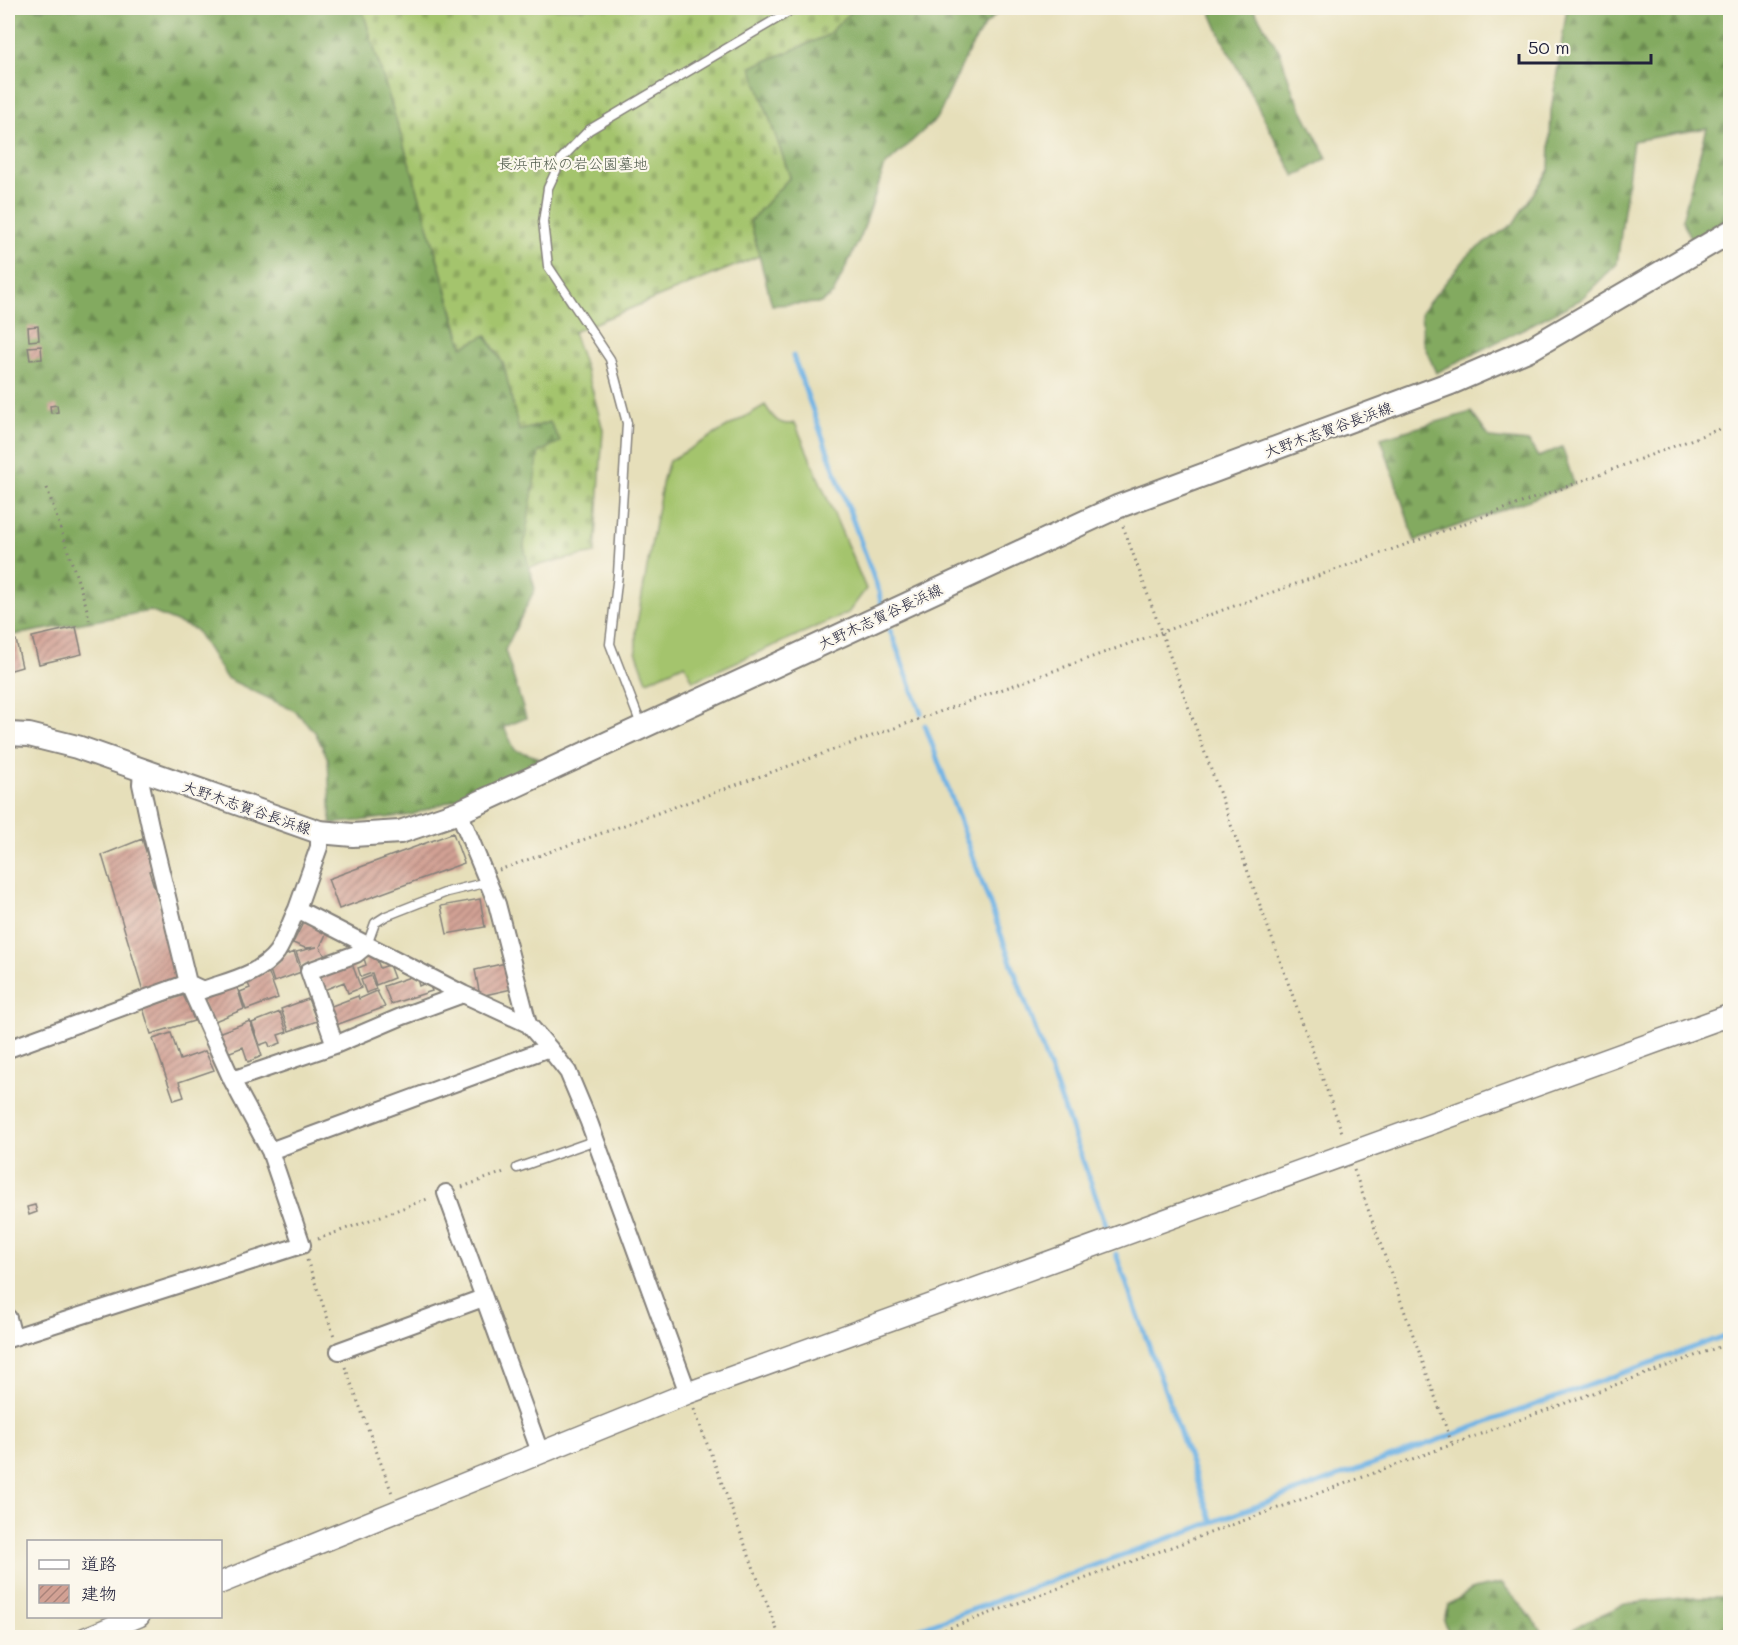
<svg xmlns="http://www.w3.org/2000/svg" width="1738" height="1645" font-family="Mali,'Klee One',sans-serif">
<defs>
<pattern id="forest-firs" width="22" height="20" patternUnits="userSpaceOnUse" patternTransform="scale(1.5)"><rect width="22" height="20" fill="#83aa60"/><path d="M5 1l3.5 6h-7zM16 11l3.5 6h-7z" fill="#6b8a50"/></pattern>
<pattern id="cemetery-stones" width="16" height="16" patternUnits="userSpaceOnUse" patternTransform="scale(1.5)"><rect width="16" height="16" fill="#a4c46d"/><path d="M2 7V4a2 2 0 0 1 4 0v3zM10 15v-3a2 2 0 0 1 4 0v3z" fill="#8da85f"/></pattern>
<pattern id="building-hatch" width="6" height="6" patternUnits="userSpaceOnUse" patternTransform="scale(1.5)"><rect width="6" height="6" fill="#d2a194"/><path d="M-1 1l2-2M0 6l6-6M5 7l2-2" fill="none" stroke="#aa837a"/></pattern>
</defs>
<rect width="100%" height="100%" fill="#fbf7ec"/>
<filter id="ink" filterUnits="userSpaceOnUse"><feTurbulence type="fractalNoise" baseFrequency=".0167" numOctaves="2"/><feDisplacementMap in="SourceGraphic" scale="12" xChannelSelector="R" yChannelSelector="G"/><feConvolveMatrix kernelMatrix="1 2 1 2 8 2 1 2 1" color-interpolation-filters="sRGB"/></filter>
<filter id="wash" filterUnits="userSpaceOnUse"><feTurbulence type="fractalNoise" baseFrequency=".008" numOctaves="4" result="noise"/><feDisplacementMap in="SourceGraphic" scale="24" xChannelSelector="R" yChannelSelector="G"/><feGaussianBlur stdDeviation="1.35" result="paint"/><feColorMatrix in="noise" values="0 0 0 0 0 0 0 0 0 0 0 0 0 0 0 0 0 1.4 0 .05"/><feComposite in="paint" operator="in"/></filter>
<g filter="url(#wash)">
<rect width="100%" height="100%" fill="#e6dfba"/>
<path fill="url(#forest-firs)" stroke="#52664e" stroke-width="1.5" d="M8,8H362L422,204L462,346L485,335L504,365L519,430L550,422L560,442L524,546L535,589L505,650L526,718L504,727L515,750L538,757L540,763L493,786L411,815L331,824L328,759L315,732L295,711L226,678L196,630L150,611L8,636Z
M855,8H1003L985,25L969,50L938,117L885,166L861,236L833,294L821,303L772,305L750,221L790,177L751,67L826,36Z
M1209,8H1253L1280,52L1293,92L1327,158L1295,177L1223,41Z
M1567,8H1730V218L1691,240L1682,220L1707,128L1633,141L1617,264L1580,300L1436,373L1423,342L1421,312L1470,253L1513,224L1549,170L1551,111Z
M1471,412L1490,438L1529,442L1538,457L1562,447L1574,484L1415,541L1381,438Z
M1502,1583L1547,1637H1450L1444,1620L1448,1605L1473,1589Z
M1692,1597H1730V1637H1562L1583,1623L1625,1604Z"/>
<path fill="url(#cemetery-stones)" stroke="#637354" stroke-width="1.5" d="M362,8H855L826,36L751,67L790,177L750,221L759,256L573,332L591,385L603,430L595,553L529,567L524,546L539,452L560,442L550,422L519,431L504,365L486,335L463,347L422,204Z"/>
<path fill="#a4c46d" stroke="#637354" stroke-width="1.5" d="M765,405C773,418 779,427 795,423L866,589L848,613L693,681L685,664L647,681L636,651V629L663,479L669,461Z"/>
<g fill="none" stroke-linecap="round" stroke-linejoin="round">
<path stroke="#6fb3e5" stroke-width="5" d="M793,356L879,592L882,607
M890,630L921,713
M925,725L1107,1227
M1116,1254L1212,1522
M894,1638L1730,1334"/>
</g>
<g id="blocks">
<path fill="url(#building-hatch)" d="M38,326L39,340L29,341L28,327Z
M41,346L42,359L30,360L28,347Z
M57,405L58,412L51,413L50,406Z
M76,627L82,654L39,664L32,637Z
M16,640L22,667L8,671V642Z
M453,833L464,863L339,909L328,879Z
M142,839L152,870L149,871L171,939L178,979L143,991L102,855Z
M480,899L485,927L447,934L441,906Z
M304,921L327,932L320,947L325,956L301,966L296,952L317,947L305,948L293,943Z
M294,952L301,972L274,982L269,967L280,963L278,958Z
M374,952L380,968L389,965L394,978L376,985L372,973L361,977L358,968L366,965L363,955Z
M351,961L361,988L348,993L344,982L324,990L319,974Z
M506,963L512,989L480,996L475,970Z
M268,971L278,998L246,1010L240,992L250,988L246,979Z
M416,975L419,986L428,982L432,991L391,1004L384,986Z
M371,976L376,989L366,993L361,980Z
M236,984L244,1009L210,1023L200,997Z
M377,991L385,1007L336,1025L329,1007L358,996L359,999Z
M185,995L194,1021L151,1034L143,1008Z
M308,999L317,1021L289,1031L281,1009Z
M280,1012L287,1032L278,1035L281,1043L270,1047L268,1042L260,1045L252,1023Z
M250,1021L262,1056L248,1062L243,1047L225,1054L218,1033Z
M171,1033L180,1060L205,1051L214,1070L179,1082L184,1097L174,1100L153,1039Z
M35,1205L37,1212L29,1215L27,1207Z"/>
</g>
</g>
<g filter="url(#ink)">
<use href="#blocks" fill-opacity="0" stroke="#84807a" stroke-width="1.5"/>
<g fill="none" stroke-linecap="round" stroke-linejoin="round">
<g stroke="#84807a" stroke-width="11">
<path id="service" d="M642,727L610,644L618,574L627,423L610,359L548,266L543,222L548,188L562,158L589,130L795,8
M367,945L375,923L386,916L447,892L488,882
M517,1168L596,1140"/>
</g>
<g stroke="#84807a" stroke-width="20">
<path id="minor" d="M459,812L497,904L528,1024
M319,832V847L297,909L463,994L528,1024L549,1048L568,1072L589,1122L688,1393
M335,1045L309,971L356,954L367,945
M8,1049L188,983L203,990C228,981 260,975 277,952C285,940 290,923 297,909
M232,1080L335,1045L403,1016L463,994
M270,1151L549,1048
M446,1193L540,1452
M8,1318L13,1337
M8,1339L302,1245L270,1151L232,1080L188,983L152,835L141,784L142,771
M339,1351L483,1298"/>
</g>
<g stroke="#84807a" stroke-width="24">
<path id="tertiary" d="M220,1583L688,1393L1730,1015
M86,1638L139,1616"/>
</g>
<g stroke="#84807a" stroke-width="26">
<path id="secondary" d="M8,734L29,735L77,747L319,832L353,835L400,832L459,812L1117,507L1451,383L1532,348L1730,232"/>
</g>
<path stroke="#84807a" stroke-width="3" stroke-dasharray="1.5 4.5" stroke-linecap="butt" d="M47,488L86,605L89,620
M1123,526L1343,1135
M499,870L1574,484L1730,425
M1354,1170L1452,1444
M462,1187L507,1171
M318,1239L430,1198
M307,1260L334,1336
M345,1367L392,1493
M694,1409L780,1638
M922,1638L1730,1343
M1710,1638L1730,1625"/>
<use href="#service" stroke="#fff" stroke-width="8"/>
<use href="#minor" stroke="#fff" stroke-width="16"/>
<use href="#tertiary" stroke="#fff" stroke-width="21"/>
<use href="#secondary" stroke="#fff" stroke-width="22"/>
</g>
</g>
<g text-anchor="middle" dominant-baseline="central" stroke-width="4.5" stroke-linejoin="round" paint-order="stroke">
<g font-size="15" fill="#505b4c" stroke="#fbf7ec">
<text x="573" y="163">長浜市松の岩公園墓地</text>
</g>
<g font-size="15" fill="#22223b" stroke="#fbf7ec">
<text transform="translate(1328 429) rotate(-20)">大野木志賀谷長浜線</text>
<text transform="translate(880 616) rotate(-25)">大野木志賀谷長浜線</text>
<text transform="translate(247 807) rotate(19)">大野木志賀谷長浜線</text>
</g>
</g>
<rect width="1738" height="1645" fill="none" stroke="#fbf7ec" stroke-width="30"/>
<rect x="27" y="1540" width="195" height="78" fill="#fbf7ec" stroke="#a4a2a5" stroke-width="1.5"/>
<rect x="39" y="1560" width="30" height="9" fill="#ffffff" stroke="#a4a2a5" stroke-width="1.5"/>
<text x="81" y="1570" font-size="18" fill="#22223b">道路</text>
<rect x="39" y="1585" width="30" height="18" fill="url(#building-hatch)" stroke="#a4a2a5" stroke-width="1.5"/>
<text x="81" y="1600" font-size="18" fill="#22223b">建物</text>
<path d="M1519 54v9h132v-9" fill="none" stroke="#22223b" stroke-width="3"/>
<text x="1528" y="54" font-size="18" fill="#22223b" stroke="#fbf7ec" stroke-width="4.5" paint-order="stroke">50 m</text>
</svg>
